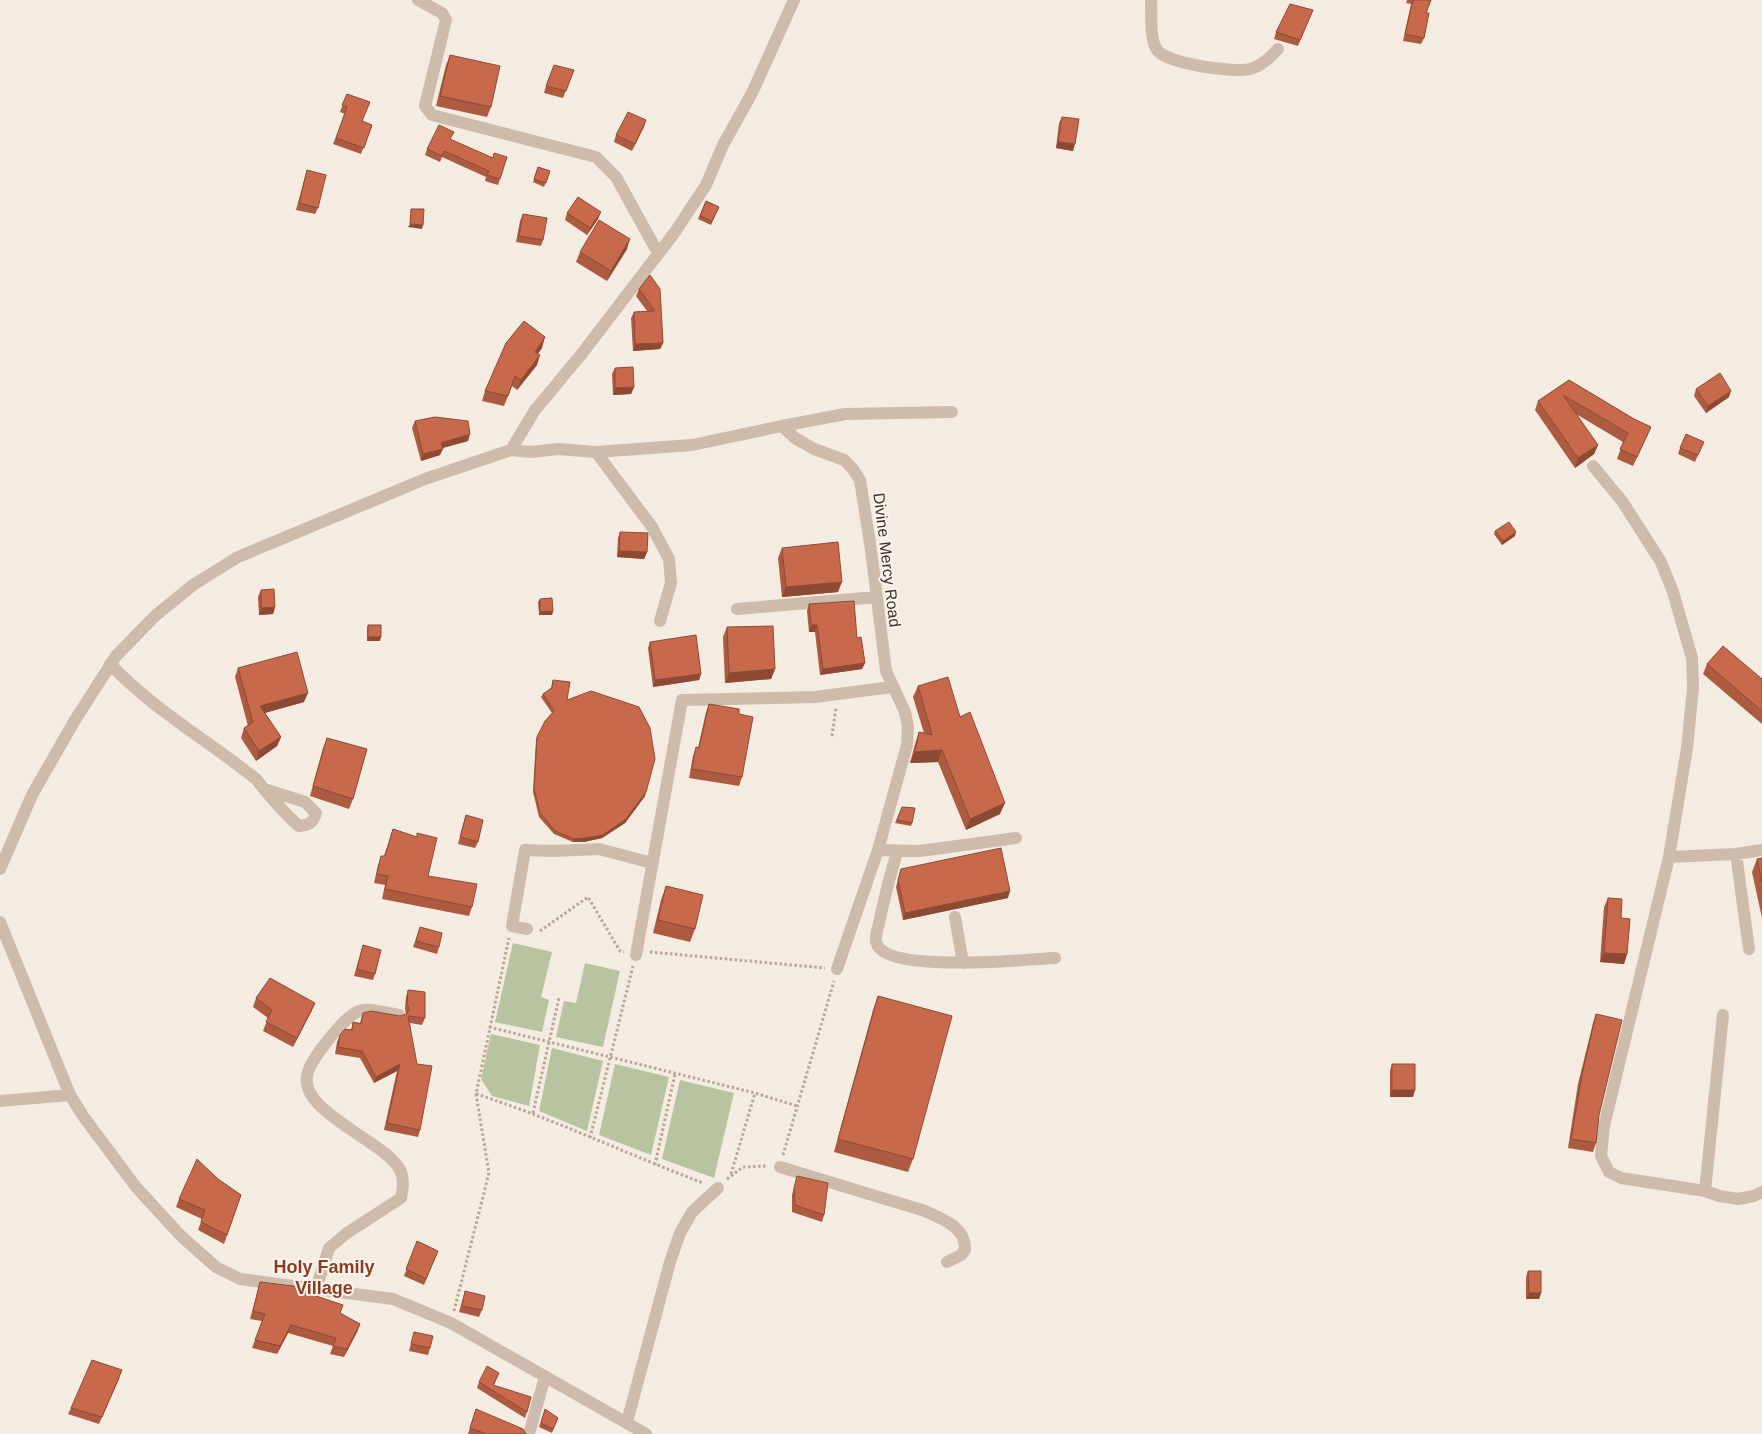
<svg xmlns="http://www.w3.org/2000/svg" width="1762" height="1434" font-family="Arial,sans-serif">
<rect width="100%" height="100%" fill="#f4ebe1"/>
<path fill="#b8c4a0" d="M513,943L552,952L541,997L549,1000L542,1032L495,1022Z
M585,963L620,971L603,1047L556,1037L564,1001L576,1003Z
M491,1034L540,1045L529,1106L492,1096L481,1079Z
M552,1048L603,1061L587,1131L539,1111Z
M615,1064L669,1077L651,1155L599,1135Z
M680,1080L734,1093L714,1178L662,1159Z"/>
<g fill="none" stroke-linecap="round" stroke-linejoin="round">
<path stroke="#b9a596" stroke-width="3" stroke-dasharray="2.5 2.5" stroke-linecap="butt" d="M832,736L836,708
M540,931L588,897L620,951L624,952
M650,952L825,968
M489,1027L755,1093L797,1106
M476,1094C554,1119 627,1154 703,1183
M533,1113L559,998
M590,1138L633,966
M783,1155L834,981
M655,1165L675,1074
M731,1174L755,1093
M727,1179L743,1167L767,1166
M454,1311L489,1173L476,1094L509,938"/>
<path stroke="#cdbbac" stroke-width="12" d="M418,0L442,13L446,20L425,106L432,115L596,157L616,177L658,253
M1151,0C1152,15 1149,37 1157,50C1167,64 1234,73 1250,69C1262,66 1270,57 1278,49
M782,426L845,414L952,412
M511,450L535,410L580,356L675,232L706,185L723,145L752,93L794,0
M596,452L652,527L669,559L671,583L660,621
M1593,466L1622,501L1661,562L1673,592L1692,658L1693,688L1687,748L1669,857L1604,1126L1601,1156L1609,1172L1621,1178L1705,1191L1719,1196L1738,1199L1754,1196L1762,1192
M737,609L877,597
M110,664C153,709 207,740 256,779C269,795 282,812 299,826C309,825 313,823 316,813L305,802L264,789
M878,850L920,851L1016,838
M897,852C890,876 884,899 879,923C878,928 875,935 876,941C881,975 1028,959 1055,958
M1736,854L1749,949
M1669,857L1736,854L1762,850
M0,869L32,795L75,720L116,656L155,616L193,585L238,557L425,479L511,450L531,452L558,449L596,452L692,445L782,426L795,438L814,449L844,460L852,468L860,480L871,550L886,671L905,712L908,727L907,745L878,850L837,969
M955,917L963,963
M0,922L70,1095L83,1116L136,1187L181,1236L216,1267L240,1279L393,1299L451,1323L646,1434
M527,929L512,926L525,850L553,851L599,849L652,863
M636,955L682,700L815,697L892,687
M0,1101L70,1095
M780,1167L925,1211C943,1219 966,1227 965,1250L961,1255L947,1262
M1705,1191L1723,1015
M316,1289L329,1248L347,1233L401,1198C403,1188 404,1181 401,1172C388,1140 290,1111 309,1069C314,1057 325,1044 333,1034C360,1003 361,1008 399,1015
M627,1422L670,1262L680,1233L692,1212L718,1188
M529,1434L545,1377"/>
</g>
<path fill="#ac5a40" d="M1407,0H1431L1426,13L1424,38L1421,44L1403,41L1411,4L1406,3Z
M1313,10L1298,46L1274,39L1276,32Z
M450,55L491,107L487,117L436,106L446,65Z
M574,70L563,98L544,93L546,86Z
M347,94L363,121L372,125L361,154L333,144L345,114L340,112Z
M1062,117L1073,151L1056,148L1059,123Z
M646,120L632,151L614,142L616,135Z
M451,140L493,158L507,157L498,185L485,181L486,177L442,157L440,162L425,155L427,149Z
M538,167L550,171L544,187L533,182Z
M307,170L318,208L315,214L296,210L305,177Z
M706,201L719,207L711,225L698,219Z
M567,213L598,219L587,235L565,220Z
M523,214L543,240L541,246L516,242L520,221Z
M627,249L607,281L576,262L580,252Z
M650,275L663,343L660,349L633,351L631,318L634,312L647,311L636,296L639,289Z
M542,348L538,353L537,365L517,390L512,386L504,406L482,401L485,391Z
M615,368L634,387L631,394L613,395L612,374Z
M1569,380L1634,419L1651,427L1647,436L1633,466L1617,459L1623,442L1576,414L1598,445L1594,454L1575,468L1535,410L1538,401Z
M1696,389L1729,397L1706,413L1694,396Z
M415,421L468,441L442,448L440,455L421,461L412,428Z
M1680,448H1701L1695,462L1678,454Z
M1495,531L1515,536L1502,545L1494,534Z
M620,532L647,552L644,559L617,557L618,538Z
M782,548L838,592L782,597L778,558Z
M261,590L275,607L273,614L259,615L258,597Z
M540,599L553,611L552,615H539L538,602Z
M809,604L857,638L865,663L862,669L820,675L815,632H809L807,611Z
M368,625L380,641H367V628Z
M727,627L775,669L771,679L725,683L723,637Z
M650,642L701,674L699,680L653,687L648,648Z
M1707,664L1762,679V724L1703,674Z
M238,668L304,702L265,713L281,737L277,746L256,761L241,738L244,728L248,726L235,677Z
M553,680L567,700L645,796L625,823L602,838L584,842H573L554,834L539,817L533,792L536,740L537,737L552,713L541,697L543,694L551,688Z
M918,686L960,717L1000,814L966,830L938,762L910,763L915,744L919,732L924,733L913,697Z
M709,704L742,777L739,786L689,778L693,756L696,747L698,748L706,712Z
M327,738L353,799L349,809L310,796L323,748Z
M902,807L912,823L911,826L895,823Z
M466,815L478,842L475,848L458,844Z
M393,829L428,876L472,907L469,916L382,899L385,885L374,883L378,865L381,856H384Z
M1762,858V918L1752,872L1757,859Z
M901,869L1008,898L903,920L896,887Z
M666,886L695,929L690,942L653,933L661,900Z
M1608,898L1621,918L1627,954L1624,964L1600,962L1604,907Z
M420,927L439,947L437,954L413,947Z
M363,945L375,974L373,980L354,976Z
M408,990L425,1018L422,1025L410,1023L420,1130L418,1137L384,1130L397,1071L374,1083L360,1058L335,1054L337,1042L340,1035L351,1030L353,1022L360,1023L363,1013L400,1016L406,1014L405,1009L406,997Z
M878,996L913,1159L908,1172L834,1152L873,1010Z
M256,998L315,1003L311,1012L293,1047L263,1031L268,1018L253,1007Z
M1596,1014L1599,1115L1596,1143L1593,1152L1568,1148L1578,1084L1593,1023Z
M1392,1064L1413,1097H1390V1071Z
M797,1176L824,1215L822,1222L792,1212V1195Z
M218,1179L241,1195L224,1244L198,1230L202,1219L176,1207L179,1199Z
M417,1241L435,1258L424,1285L404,1276Z
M1528,1271L1541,1293L1539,1299H1526V1277Z
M260,1282L307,1293L340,1313L360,1324L357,1332L344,1357L330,1354L333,1346L288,1333L277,1354L252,1348L262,1321L250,1319Z
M465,1291L482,1310L479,1317L459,1312Z
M414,1332L430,1348L428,1355L409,1351Z
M499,1373L494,1385L527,1412L525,1418L477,1388L479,1382Z
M120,1377L99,1424L68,1414L71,1408Z
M476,1409L526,1434H468Z
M545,1409L558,1418L552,1433L539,1427Z"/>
<path fill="#8c4a34" d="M646,120L644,127L632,151L635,144Z
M1058,142L1075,144L1073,151L1056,148Z
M601,212L598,219L587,235L590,228Z
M410,224L423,225L422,229L408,227Z
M630,239L627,249L607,281L611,271Z
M545,337L542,348L532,362L535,352Z
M663,343L660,349L633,351L635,344Z
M540,355L537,365L517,390L521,380Z
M634,387L631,394L613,395L615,388Z
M1731,391L1729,397L1706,413L1708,406Z
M470,434L468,441L439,449L441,443Z
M1598,445L1594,454L1575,468L1578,458Z
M443,449L440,455L421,461L423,454Z
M1516,532L1515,536L1502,545L1503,541Z
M619,551L647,552L644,559L617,557Z
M842,582L838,592L782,597L786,587Z
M275,607L273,614L259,615L261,608Z
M553,611L552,615H539L540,612Z
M811,625H817L815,632H809Z
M368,637H381L380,641H367Z
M865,663L862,669L820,675L823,669Z
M775,669L771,679L725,683L729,673Z
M701,674L699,680L653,687L655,680Z
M308,693L304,702L257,715L260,706Z
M281,737L277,746L256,761L259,751Z
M942,750L938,762L910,763L915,752Z
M646,792L645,796L625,823L602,838L584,842H573L574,839Z
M1005,803L1000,814L966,830L970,819Z
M1010,891L1008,898L903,920L905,913Z
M1604,953L1627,954L1624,964L1600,962Z
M315,1003L311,1012L293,1047L297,1038Z
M400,1064L397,1071L374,1083L376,1077Z
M1392,1090H1415L1413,1097H1390Z
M1529,1293H1541L1539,1299H1526Z
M360,1324L357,1332L344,1357L347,1349Z
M291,1325L288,1333L277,1354L280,1346Z"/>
<path fill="#c8694b" stroke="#8c4a34" d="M1413,0H1431L1426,13H1429L1424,38L1405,34Z
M1290,4L1313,10L1300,40L1276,32Z
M450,55L500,66L491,107L440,96Z
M554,65L574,70L566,91L546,86Z
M347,94L370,102L362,121L372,125L364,148L336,138L347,107L342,105Z
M628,112L646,120L635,144L616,135Z
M1062,117L1079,119L1075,144L1058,142Z
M439,125L454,132L450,139L493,158L494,153L507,157L500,179L487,175L489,171L444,151L442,156L427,149Z
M538,167L550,171L546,183L534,179Z
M307,170L326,175L318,208L299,203Z
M578,197L601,212L590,228L567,213Z
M706,201L719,207L712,221L700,216Z
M411,209H424L423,225L410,224Z
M523,214L547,218L543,240L519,236Z
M599,220L630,239L611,271L580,252Z
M650,275L660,289L663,343L635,344L634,312L655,311L639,289Z
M524,321L545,337L535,352L540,355L521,380L515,376L508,396L485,391L506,343Z
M633,367L634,387L615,388V368Z
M1720,373L1731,391L1708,406L1696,389Z
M1569,380L1634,419L1651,427L1637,457L1620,449L1628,433L1563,395L1598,445L1578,458L1538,401Z
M435,417L468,421L470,434L441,443L443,449L423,454L415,421Z
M1686,434L1704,442L1698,455L1680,448Z
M1509,522L1516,532L1503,541L1495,531Z
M620,532L648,533L647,552L619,551Z
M838,542L842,582L786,587L782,548Z
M274,589L275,607L261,608V590Z
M552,598L553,611L540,612V599Z
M854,601L857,638L861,637L865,663L823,669L817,625H811L809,604Z
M368,625H381V637H368Z
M773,626L775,669L729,673L727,627Z
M696,635L701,674L655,680L650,642Z
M1723,646L1762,679V711L1707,664Z
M297,652L308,693L260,706L281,737L259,751L244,728L253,722L238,668Z
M948,677L960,717L970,712L1005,803L970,819L942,750L915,752L919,732L932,735L918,686Z
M553,680L570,682L567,700L591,691L639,707L650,728L655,759L646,792L626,819L603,835L585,838L574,839L555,831L540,813L534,789L537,737L545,721L554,711L543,694L552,688Z
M709,704L739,709V714L753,717L742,777L692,769L696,747L699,748Z
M327,738L367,749L353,799L313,786Z
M902,807L915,808L912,823L897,820Z
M466,815L483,820L478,842L460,837Z
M393,829L417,837V833L437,838L428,876L477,884L472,907L385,889L388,876L377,874L381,856H385Z
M1001,848L1010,891L905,913L898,880L901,869Z
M1762,858V882L1757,859Z
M666,886L703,895L695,929L658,920Z
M1608,898L1622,899L1621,918L1630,919L1627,954L1604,953Z
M420,927L442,933L439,947L416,941Z
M363,945L381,950L375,974L357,969Z
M270,978L315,1003L297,1038L266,1022L272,1010L256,998Z
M408,990L425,992V1018L408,1016L417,1064L432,1066L420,1130L387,1123L400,1064L376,1077L362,1051L338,1047L340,1035L345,1029L352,1030L353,1022L361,1024L363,1013L371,1011L400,1016L407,1014L409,1009L407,1003Z
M878,996L952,1016L913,1159L838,1139Z
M1596,1014L1622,1020L1599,1115L1596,1143L1571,1139L1582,1075Z
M1392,1064H1415V1090H1392Z
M197,1159L218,1179L241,1195L227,1235L201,1222L205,1210L179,1199Z
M797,1176L828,1183L824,1215L795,1205L794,1188Z
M417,1241L438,1251L426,1279L406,1269Z
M1528,1271H1541V1293H1529Z
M260,1282L309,1288L307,1293L343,1305L340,1313L360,1324L347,1349L333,1346L336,1338L291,1325L280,1346L255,1340L265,1314L253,1311Z
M465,1291L485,1296L482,1310L462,1306Z
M414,1332L433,1336L430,1348L411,1344Z
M92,1360L122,1370L102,1417L71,1408Z
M487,1366L499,1373L493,1385L531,1397L527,1412L479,1382Z
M476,1409L523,1429L526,1434H483L484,1433L470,1428Z
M545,1409L558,1418L553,1429L541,1423Z"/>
<g text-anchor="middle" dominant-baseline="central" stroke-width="4" stroke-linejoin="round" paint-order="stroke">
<g font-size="16" fill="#3b302b" stroke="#fbf5ee">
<text transform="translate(887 560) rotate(83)">Divine Mercy Road</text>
</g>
<g font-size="18" font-weight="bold" fill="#8c3b22" stroke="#fbf5ee">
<text x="324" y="1267">Holy Family<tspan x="324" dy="21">Village</tspan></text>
</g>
</g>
</svg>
